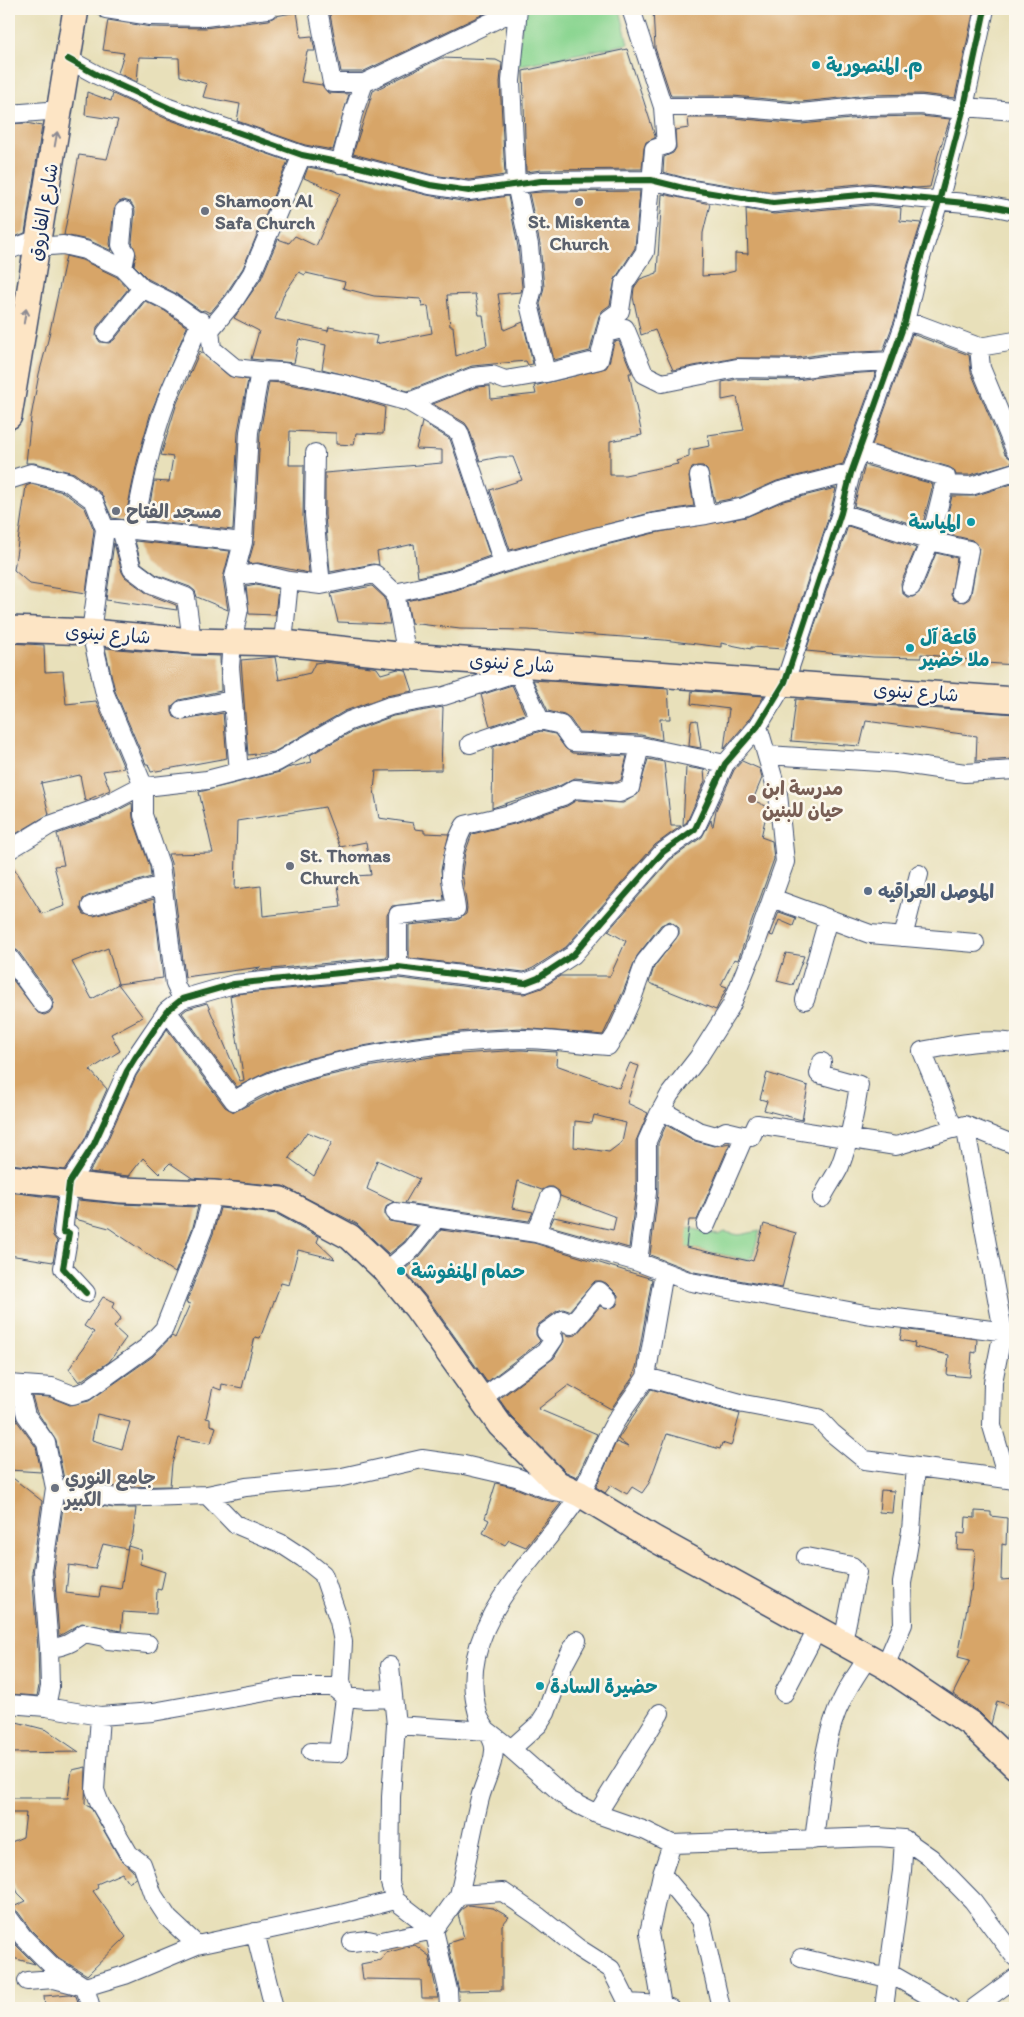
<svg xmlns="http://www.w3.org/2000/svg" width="1024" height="2017" font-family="Itim,'Playpen Sans Arabic',sans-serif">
<rect width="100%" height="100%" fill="#fbf7ec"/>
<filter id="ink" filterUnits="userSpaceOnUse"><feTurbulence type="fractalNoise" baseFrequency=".02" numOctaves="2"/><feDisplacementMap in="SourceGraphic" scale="10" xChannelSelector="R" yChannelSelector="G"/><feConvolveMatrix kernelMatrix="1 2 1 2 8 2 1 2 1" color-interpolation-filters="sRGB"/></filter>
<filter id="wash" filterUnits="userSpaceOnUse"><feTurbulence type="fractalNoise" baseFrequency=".0096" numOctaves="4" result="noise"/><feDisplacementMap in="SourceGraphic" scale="20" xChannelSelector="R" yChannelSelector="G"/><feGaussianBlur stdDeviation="1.12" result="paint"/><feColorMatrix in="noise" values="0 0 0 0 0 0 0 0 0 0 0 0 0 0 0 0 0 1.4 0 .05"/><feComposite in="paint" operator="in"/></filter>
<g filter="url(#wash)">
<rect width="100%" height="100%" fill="#e8e0ba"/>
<path fill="#8cd692" stroke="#548278" d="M524,9H620L628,44L516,66Z
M690,1228L718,1235L725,1232L739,1235L760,1231L752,1258L750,1257L748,1260L656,1241Z"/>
<g id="blocks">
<path fill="#d7a567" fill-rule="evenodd" d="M329,9H494L362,72H341Z
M653,9H974L955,98L921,94L869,95L801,102L733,96H671L655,48Z
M297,12L301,37L312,36L315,51H307L301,82L322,85L328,93L349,94L333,150L305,145L237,121L240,104L203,97L207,84L180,76L179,58L139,57L137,82L118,73L124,53L103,50L108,20L151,27L205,28L269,20L276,16Z
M627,49L655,136V138L646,142L644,148L642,169L541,170L526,172L523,71Z
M441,58L496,60L502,63L500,82L505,175L469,180L432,175L353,154L373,91Z
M87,92L111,101L113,94L165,118L288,161L243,268L225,295L210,313L204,310L201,311L175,293L148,279L134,265L136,254L132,242L135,211L133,206L130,202L124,200L119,202L114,210L110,244L112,251L88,240L64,235L79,155L107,159L118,120L85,115Z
M920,116L950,119L938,155L930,187L916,188L870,183L773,192L689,179L663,172L664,157L673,153L676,148L675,130L689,128L688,118H732L802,124L870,117Z
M26,123L42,126L25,233L9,239V124Z
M308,167L350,175L427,195L467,202L508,196L518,247L522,287L521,292L498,294L504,330L523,322L533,364L528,365L526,361L472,366L408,391L322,369L326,345L299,339L294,363L251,359L259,331L234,318L261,279L278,239L289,243L295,236L316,246L340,193L304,178ZM299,272L305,275L306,273L345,282L343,288L374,296L421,299L422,307L428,306L432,333L375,344L377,336L329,327L328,331L275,319L284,294ZM475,294L479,315H483L487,345L456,356L453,326H450L447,295Z
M640,191L635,248L615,279L610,305L603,310L599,316L590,351L554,360L540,304L544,287L540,244L529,193L542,192Z
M662,194L710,204L703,233L702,276L719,275L735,271V253L748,254L746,209L774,214L871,205L901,208L900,221L921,223L908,264L895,319L883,351L831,353L796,358H735L673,370L655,330L641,335L633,297L634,288L640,279L657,273Z
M66,256L82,260L117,277L128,289L97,327L96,336L100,342L109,343L114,340L145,301L165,311L187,327L151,412L137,462L125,520L112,518L101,493L74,473L34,463H26L31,417L39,374L48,340Z
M912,334L969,355L971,372L1005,454L1015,462L970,475H956L954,470L949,467L872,445Z
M619,341L632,373H629L642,435L610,441V475H625L678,464L676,461L689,457V450L710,446L708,435L744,430L737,397L722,400V382L738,379L797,380L833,375L876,372L843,464L777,481L741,497L715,502L707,470L703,466H697L692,468L689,477L694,506L650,513L510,550L490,490L522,480L513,457H499L480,461L469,429L465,423L433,404L476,387L490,386L491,399L536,394L534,386L606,368L609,363L614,342Z
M200,351L229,376L248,380L238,431L233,530L147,521L154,481L169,482L173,457L161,455L177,403Z
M269,382L283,383L341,394L385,407L383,434L356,433L354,445L336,444V433L290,431L289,465H304L303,516L309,573L258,563L248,564L254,543L260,433Z
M422,422L450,439L490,556L450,570L418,577L414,544L377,552L379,565L373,564L330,572L325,515V473L442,463V450L416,449Z
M865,465L933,484L922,527L854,506Z
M1015,483V665L971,662V660L921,654V658L873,657L806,651L848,526L916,548L901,583L902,593L907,597H913L921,591L936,553L957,558L951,595L954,600L964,602L969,599L971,594L979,547L972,540L943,533L952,496H974Z
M31,484L63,492L85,508L94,530L86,593L30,584L14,570L26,486Z
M836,488L831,510L785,649L751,647V649L721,643V647L664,640L528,630L460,629L411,623L407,601L456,590L506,573L590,549L654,533L746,517L783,501Z
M135,541L230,551L223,578L228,610L197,597L195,591L190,587L157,575L141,563Z
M114,543L122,572L125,577L148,594L176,605L177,610L106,600Z
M256,584L278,589L275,615L249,614L246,586Z
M372,586L385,598L390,624L338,622L331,594Z
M9,643L44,645L45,672L63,671L66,704L96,701L124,768L103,771L110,790L85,801L80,775L41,783L49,814L9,838Z
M105,648L191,655L220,656L221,691L179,700L172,706V712L174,717L184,720L223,713L227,758L151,772L148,764H146L115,691Z
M275,657L279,680L310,673L315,663L322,662L372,667L377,668L381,674L398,669L406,670L413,691L386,696L345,711L274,752L248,755L241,660Z
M533,680L668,689L670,719H660L662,740L641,735L579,732L570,719L564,715L548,711Z
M512,685L525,714L490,726L481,695Z
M692,691L764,696L749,720L724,749L729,709L691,704Z
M796,699L1015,714V759L976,761L977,736L866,721L860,746L791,741Z
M443,707L441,770L376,771L374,790L379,818L413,823L415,829L424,830V833L449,834L441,870L444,900L392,906L387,915V957L252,971L261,967L185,977L171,863L168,854L213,853L199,792L280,772L287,768L312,762L310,755L353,731L393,716ZM325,807L340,847L366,842L371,875L337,877L341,907L263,916L261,886L235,889L237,821Z
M697,720L701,748L689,746L691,721Z
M541,731L555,734L565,748L572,753L627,756L621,780L617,782L575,778L559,786L492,808L493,747Z
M648,759L664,762L671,826H681L655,845L566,947L533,968L524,972L409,958V925L457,920L466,914L467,908L462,872L465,853L472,834L514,824L567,806L577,800L623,803L638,794Z
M742,761L760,769L762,778L753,800L768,807L761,837L772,841L774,859L738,960L734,959L721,985L727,987L716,1010L649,983L654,967L679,934V928L670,921L661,925L637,956L623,992L603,1035L521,1028L468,1031L415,1037L363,1046L311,1058L269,1071L237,1087L182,1013L187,1009L207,1003L240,1081L244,1080L230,996L236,994L398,978L524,994L542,988L560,976H610L626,941L608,931L670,860L702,837L711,820L712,826H713L716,810L734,770Z
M686,767L704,770L705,781L687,822L683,825Z
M132,803L133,818L150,867L151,877L88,896L83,899L81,909L84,914L94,916L154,899L163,978L118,984L143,1017L111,1034L120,1051L90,1070L107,1089L85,1139L65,1170L9,1164V975L38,1013L44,1015L49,1013L52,1009L54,1003L52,998L18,951L9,946V861L42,914L65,906L54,866L64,865L57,834L105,817ZM108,948L118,984L92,999L72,962Z
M779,912L796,918L793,926L779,920L773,936L770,935Z
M786,953L804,956L793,985L777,981Z
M167,1029L225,1107L234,1112L276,1091L317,1078L367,1067L444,1055L521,1050L557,1052L556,1065L619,1088L630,1063L639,1066L627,1103L648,1113L636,1141V1191L629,1248L550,1226L554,1217L613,1230L616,1217L560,1196L559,1191L553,1187H548L542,1190L518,1181L512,1208L533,1212L529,1221L405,1203L419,1179L377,1160L367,1189L394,1202L387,1205L385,1210V1216L389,1221L417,1226L404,1242L389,1254L357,1224L283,1186L192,1178L170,1163L159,1174L143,1158L129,1176L89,1172L104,1148L136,1076ZM594,1115L626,1123L622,1142L609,1152L574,1147L575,1121L592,1123ZM307,1132L332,1142L314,1176L289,1158Z
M767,1073L808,1086L802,1120L764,1110L767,1101L760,1099Z
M666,1125L695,1141L714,1146L730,1143L697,1220H689L686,1247L749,1261L750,1260L753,1261L764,1224L796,1233L782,1288L694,1272L650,1255L658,1193V1143Z
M9,1192L57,1198L52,1231L53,1236L57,1241L53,1262L9,1255Z
M78,1200L120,1204L198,1207L193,1227L175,1273L109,1228L75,1219Z
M220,1208L277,1214L319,1237L317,1242L335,1259L298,1250L289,1285L281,1283L260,1338L255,1337L242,1388L222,1384L221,1390L213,1387L206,1418L210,1419V1425L216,1427L211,1443L179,1438L172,1464L170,1486L117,1487L64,1479L56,1441L36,1410L32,1396L50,1397L70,1405L89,1401L152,1357L172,1336L175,1338L190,1304L186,1303L213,1234ZM97,1414L130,1422L122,1449L92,1440Z
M441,1230L534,1243L652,1279L637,1364L633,1377L611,1409L569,1385L538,1409L597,1434L577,1477L566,1472L511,1416L499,1399L554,1358L564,1341L563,1333L570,1336L576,1335L600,1306L606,1309L616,1306L618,1302V1295L606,1283L601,1281H595L569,1311L563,1309L557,1311L539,1324L536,1329V1335L540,1341L537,1344L487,1382L428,1299L404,1270L420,1256Z
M103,1297L115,1302L112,1307L121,1318L114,1327L126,1338L109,1362L79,1382L69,1369L94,1332L84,1326Z
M902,1329L977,1339L976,1353L972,1352L970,1377L947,1375L949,1355L914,1347L915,1343L900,1340Z
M651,1389L740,1414L731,1446L722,1443L720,1449L667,1434L649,1483L642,1493L632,1487L627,1494L611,1485L605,1493L596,1487L616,1442L628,1447L618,1439Z
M9,1399L11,1401L17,1421L36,1447L41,1472L9,1470Z
M9,1475L42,1501L32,1572L38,1649L39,1686L37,1696L9,1694V1669L11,1652L9,1651Z
M496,1483L513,1487L545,1500L561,1503L526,1547L509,1540L505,1545L483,1533L489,1520L485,1518Z
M881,1490L894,1491L892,1513L879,1512Z
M64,1500L114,1508H136L133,1534L128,1546L141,1550L140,1564L165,1572L161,1590L157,1589L156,1614L123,1612L121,1631L82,1623L59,1636L54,1571ZM103,1544L127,1549L128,1546L121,1589L101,1586L99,1597L66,1593L69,1565L95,1569Z
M975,1511L991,1512V1516L1007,1518L1006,1545L1002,1544L1001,1580L1015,1579V1696L1012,1706L997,1701L991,1724L979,1712L953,1694L970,1660L958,1657L970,1591H971L975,1552L974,1550L957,1549L958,1533L965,1534L966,1517L975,1518Z
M9,1720L47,1730L79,1752L9,1753Z
M86,1767L85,1804L90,1806L120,1859L133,1871L136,1878L128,1882L122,1873L97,1884L98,1888L93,1891L126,1937L87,1975L59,1958L31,1930L18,1912L11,1908L26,1901L18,1893L9,1873V1843L23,1837L26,1813H9V1798H68L72,1770Z
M468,1905L493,1908L509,1917L502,1925V1990L459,1991L448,1943L464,1938L458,1914L462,1909Z
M9,1936L15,1944L35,1964L9,1957Z
M415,1945L429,1956L438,1998H422L421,1980L363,1979L361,1964L381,1960L386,1953Z
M70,1994L76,1996L80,2008H45L44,1996Z"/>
</g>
</g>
<g filter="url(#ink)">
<use href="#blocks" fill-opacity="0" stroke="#3a4a6c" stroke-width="1"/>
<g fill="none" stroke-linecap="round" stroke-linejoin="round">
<g stroke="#3a4a6c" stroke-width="20">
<path id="minor" d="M106,9L151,16L205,17L268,9
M318,9L332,83H364
M518,9L511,81L516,184L529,245L533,288L529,304L546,373L599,360L609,319L620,311L624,284L645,252L654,149L666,145L663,107
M631,9L663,107H732L801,113L869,106L921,105L962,110
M68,59L99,76L169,108L302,155L352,165L430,185L469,191L541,181L651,180L687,189L773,203L871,194L986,205L1015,211
M964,107L1015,111
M9,114L61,110
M340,164L353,114L364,83L518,9
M37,247L63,245L85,250L123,268L142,288
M9,250L38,239
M123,268L126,253L121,245L124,211
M201,321C190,347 177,373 167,399C151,442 142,486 134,530L243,542
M905,322L920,325L979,347L1015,341
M210,330L234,301L252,273L302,155
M106,333L142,288L170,302L210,330L212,349L235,368L260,371L249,432L243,542L234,577
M606,333L625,328L644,374L662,383L737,368L797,369L832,364L891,361
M979,347L981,368L1015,450
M260,371L284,372L343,384L409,402
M860,452L946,477L947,485L971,486L1015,472
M699,476L706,515
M9,480L31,473L68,482L94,501L105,529H121L132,569L152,584L186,597L192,641
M841,513L930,541L969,550L961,592
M105,529L91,632L105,694L143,785V815L160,865L175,984L182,999
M503,563L459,432L409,402L473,377L492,375L505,380L546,373
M289,581L321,585L314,515L315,453
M321,585L375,574L395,593
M911,587L930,541L946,477
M407,656L395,593L453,580L503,563L587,539L652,523L706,515L744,507L780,491L851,473
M523,663L518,672L540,720
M182,710L232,700
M470,744L540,720L561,725L573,742L640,746
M767,755L896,763L965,773L1015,770
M239,772L230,667L232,642L239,609L234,577L256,573L289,581L283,643
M9,850L50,825L101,807L143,785L154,786L207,780L277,762L349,721L390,706L444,696L518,672
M772,898L870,934L975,943
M91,906L162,885
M903,937L919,874
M9,957L43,1004
M398,967V915L456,909C455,899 452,888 451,878C451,861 456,839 465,825L511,814L563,796L575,789L619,793L630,788L640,746L725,764
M805,1000L828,919
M167,1011L234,1101C259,1084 285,1076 314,1068C381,1050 451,1041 521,1039C550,1039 580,1044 608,1046L616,1034L633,996L645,962L669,932
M822,1062L819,1074L859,1085C855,1112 850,1140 840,1166C835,1177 827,1187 822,1198
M661,1110L698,1131L716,1136L726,1131L751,1137L757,1124L896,1146L965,1125L1015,1145
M965,1125L1003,1331L993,1382L992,1426L1004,1467L1015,1477
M954,1129L922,1051C953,1045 984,1038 1015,1043
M395,1212L536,1233L638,1262L691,1282L865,1314L1015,1333
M706,1225L745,1135
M536,1233L550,1197
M638,1262L647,1192V1141L659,1114L670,1094L698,1058L731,1006L754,949L785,862L778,794L758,726
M386,1271L412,1249L436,1219
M664,1272L646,1377L744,1404L818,1418L832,1433L865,1460L1015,1480
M86,1293L63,1268L69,1233L63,1232L69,1183L94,1144L127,1071L135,1058L167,1011L182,999L234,984L398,967L525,983L538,978L573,955L663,852L695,829L725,764L758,726L785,682L841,513L851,473L905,322L918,267L939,201L964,107L985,9
M646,1377C636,1393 624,1408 614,1424C601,1447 593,1473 579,1496C545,1549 490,1593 476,1657C472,1675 473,1696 478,1714C481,1726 496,1738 494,1751C493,1767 484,1783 480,1798C472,1830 467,1863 459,1895L503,1892L539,1917L578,1948L611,1969L628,2003L662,2005L670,2008
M9,1384L52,1387L73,1395L86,1391L146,1348L164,1329L203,1230L213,1193
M11,1385L21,1396L26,1415L46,1443L55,1488L43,1571L49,1648L50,1687L46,1707
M481,1399L545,1352L554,1339L546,1332L563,1320L571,1325L599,1291L608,1299
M55,1488L116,1498L207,1495L246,1487L338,1478L422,1459L464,1465L516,1477L549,1490L567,1493
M207,1495L235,1524L280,1543L303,1558L323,1574L339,1621L343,1642L341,1681L345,1697L338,1753L311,1752
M806,1557L852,1566L857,1572L843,1642
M49,1648C64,1647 72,1643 84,1633L104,1637L108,1640L148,1644
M885,1666L903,1624L902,1583L911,1531L916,1467
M784,1693L818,1628
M9,1704L46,1707L100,1716L153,1712L294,1687H333L345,1697L366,1699L393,1698
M100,1716L95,1790L100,1804L129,1854L142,1864L153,1895L168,1918L197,1945L341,1914L395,1900
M396,1725L488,1731L511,1749L569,1800L597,1814L646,1831L672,1844L878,1837L904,1839L931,1858L973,1901L1015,1957
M511,1749L539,1724L546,1713L563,1666L577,1640
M1009,1762L1015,1741
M597,1814L660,1713
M814,1840C820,1798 822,1738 842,1700C849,1685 859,1671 868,1657
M662,1874L701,1920L721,2008
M9,1918L23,1937L52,1966L85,1987L125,1975L197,1945
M255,1932L274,2008
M352,1942L368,1940L377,1942L434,1930L395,1900L390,1883L391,1797L396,1725L390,1666
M801,1958L879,1976L889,1973L950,2008
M27,1981L54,1979L85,1987L91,2008
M662,2005L649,1933L662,1874L672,1844
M449,2008L448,1990L434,1930L459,1895
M884,2008L902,1871L904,1839
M974,2008L1015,1978"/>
</g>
<g stroke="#3a4a6c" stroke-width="28">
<path id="secondary" d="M9,416L76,9
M9,629L91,632L192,641L283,643L407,656L1015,700
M9,1178L121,1190L213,1193L281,1200L350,1237L386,1271L416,1307L500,1425L558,1484L580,1494L653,1538L885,1666L971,1724L1015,1766"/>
</g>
<use href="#minor" stroke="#fff" stroke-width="18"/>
<use href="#secondary" stroke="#fde5c5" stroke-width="25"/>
<g stroke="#fbf7ec" stroke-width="9">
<path id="cycleway" d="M68,59L99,76L169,108L302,155L352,165L430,185L469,191L541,181L651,180L687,189L773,203L871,194L986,205L1015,211
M86,1293L63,1268L69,1233L63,1232L69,1183L94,1144L127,1071L135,1058L167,1011L182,999L234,984L398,967L525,983L538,978L573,955L663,852L695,829L725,764L758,726L785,682L841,513L851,473L905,322L918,267L939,201L964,107L985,9"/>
</g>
<use href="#cycleway" stroke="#1b5e20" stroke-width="6"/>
</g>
<defs><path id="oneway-shaft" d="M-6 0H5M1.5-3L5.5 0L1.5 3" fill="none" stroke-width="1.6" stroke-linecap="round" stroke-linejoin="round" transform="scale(1.25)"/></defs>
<g stroke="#8c8a92">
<use href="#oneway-shaft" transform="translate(56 139) rotate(-80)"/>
<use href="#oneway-shaft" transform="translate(25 316) rotate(-81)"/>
</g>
</g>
<g fill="#0f9aa8" stroke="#fbf7ec" stroke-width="2">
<circle cx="816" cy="65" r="5"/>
<circle cx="971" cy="522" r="5"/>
<circle cx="910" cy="648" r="5"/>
<circle cx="401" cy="1271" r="5"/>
<circle cx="540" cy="1686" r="5"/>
</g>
<g fill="#6b7280" stroke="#fbf7ec" stroke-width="2">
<circle cx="579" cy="202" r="5"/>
<circle cx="205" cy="211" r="5"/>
<circle cx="116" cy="511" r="5"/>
<circle cx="290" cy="866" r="5"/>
<circle cx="55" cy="1488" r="5"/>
</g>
<circle fill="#8d6e63" stroke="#fbf7ec" stroke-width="2" cx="752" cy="799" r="5"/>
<circle fill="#5c6f8a" stroke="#fbf7ec" stroke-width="2" cx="868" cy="891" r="5"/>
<g text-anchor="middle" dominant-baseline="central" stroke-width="5" stroke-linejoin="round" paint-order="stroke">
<g font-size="19" font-weight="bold" fill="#0d838f" stroke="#fbf7ec" text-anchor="start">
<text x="826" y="65">م. المنصورية</text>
<text x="961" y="522" text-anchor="end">المياسة</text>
<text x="920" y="637">قاعة آل<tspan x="920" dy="22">ملا خضير</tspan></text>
<text x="411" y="1271">حمام المنفوشة</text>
<text x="550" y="1686">حضيرة السادة</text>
</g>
<g font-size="19" font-weight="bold" fill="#5b616d" stroke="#fbf7ec" text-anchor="start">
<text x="215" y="200">Shamoon Al<tspan x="215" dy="22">Safa Church</tspan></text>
<text x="579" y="221" text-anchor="middle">St. Miskenta<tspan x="579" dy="22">Church</tspan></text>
<text x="126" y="511">مسجد الفتاح</text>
<text x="300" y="855">St. Thomas<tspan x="300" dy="22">Church</tspan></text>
<text x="65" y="1477">جامع النوري<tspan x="65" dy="22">الكبير</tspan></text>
</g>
<g font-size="19" fill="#1b2f5e" stroke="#fbf7ec">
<text transform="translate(43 212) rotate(-80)">شارع الفاروق</text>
<text transform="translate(108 634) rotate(4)">شارع نينوى</text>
<text transform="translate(512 663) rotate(4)">شارع نينوى</text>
<text transform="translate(916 692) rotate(4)">شارع نينوى</text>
</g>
<g font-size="19" font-weight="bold" fill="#785e54" stroke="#fbf7ec" text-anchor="start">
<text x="762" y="788">مدرسة ابن<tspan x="762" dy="22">حيان للبنين</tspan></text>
</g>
<g font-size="19" font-weight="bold" fill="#4e5e75" stroke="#fbf7ec" text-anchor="start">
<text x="878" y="891">الموصل العراقيه</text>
</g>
</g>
<rect width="1024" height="2017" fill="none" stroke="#fbf7ec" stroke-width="30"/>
</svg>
